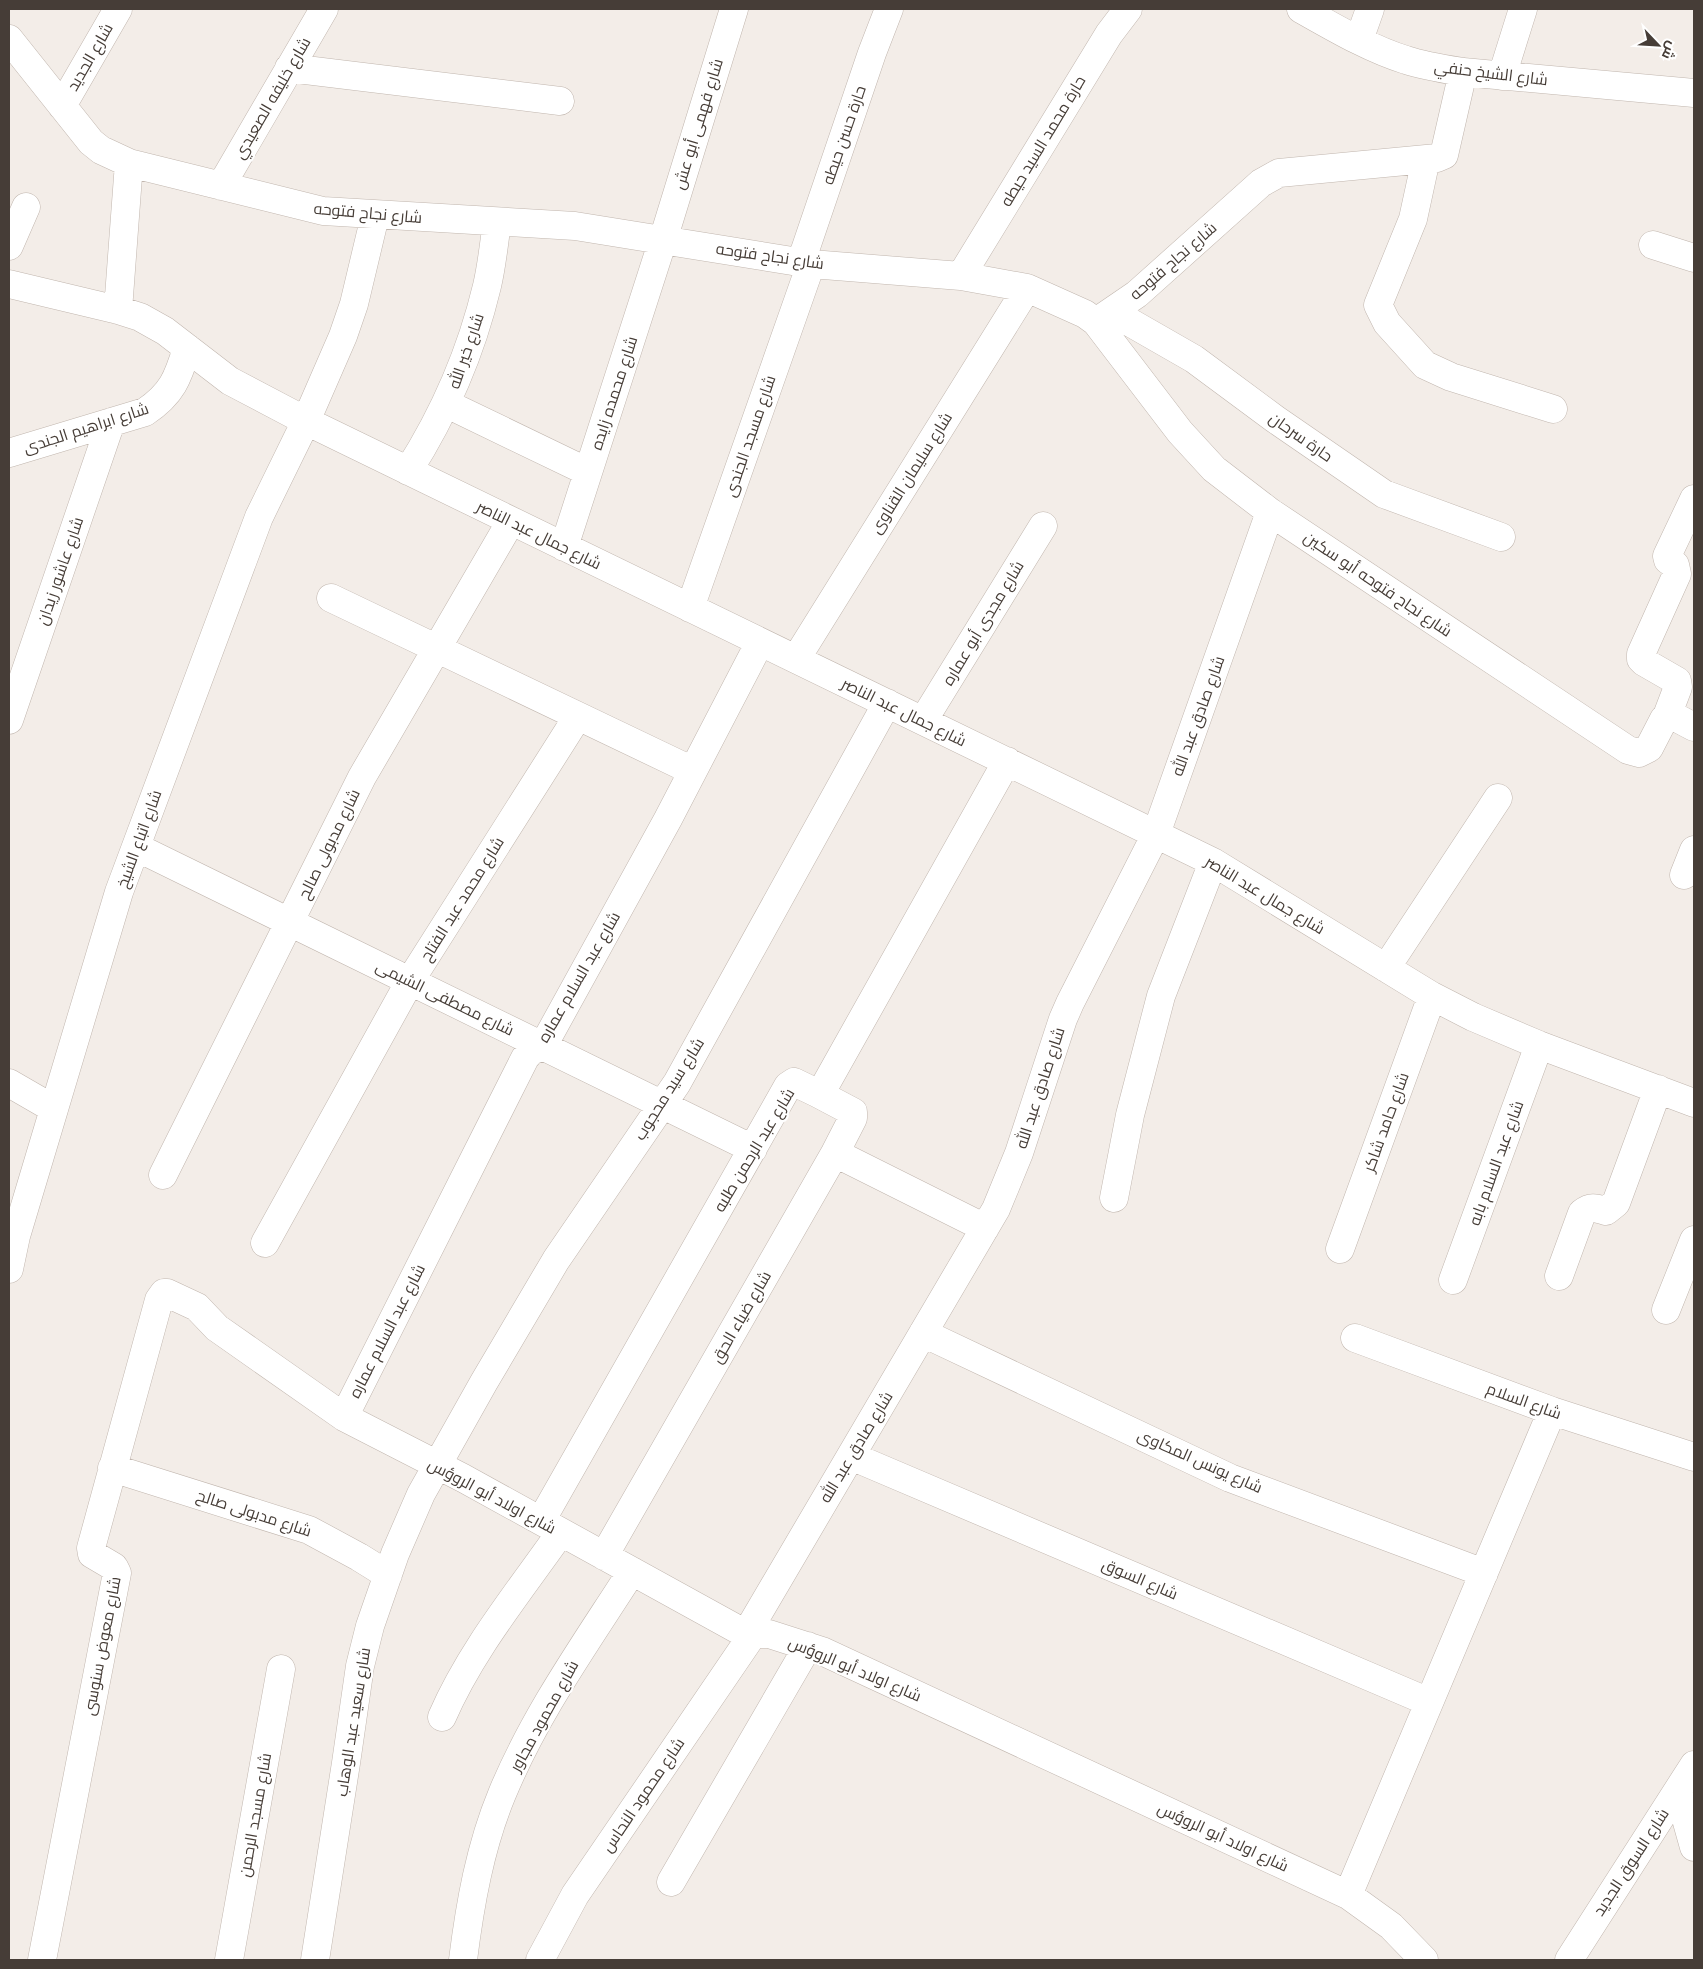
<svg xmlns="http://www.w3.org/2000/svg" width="1703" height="1969" font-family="Raleway,Cairo,sans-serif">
<rect width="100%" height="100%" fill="#f3ede8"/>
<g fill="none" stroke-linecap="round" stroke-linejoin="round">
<g stroke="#c1b6ae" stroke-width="29">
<path id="street" d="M1301,9C1333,27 1370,49 1406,60C1424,66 1444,69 1463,72L1694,93
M9,39L91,142L101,150L129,163L323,211L575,226L811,264L961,276L1027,288L1085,314L1096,322L1137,294L1261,183L1279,173L1437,158L1444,155L1463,72
M1359,40L1370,9
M289,68L560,101
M1502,76L1523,9
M62,106L118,9
M1426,159L1413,219L1378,305L1387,323L1425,365L1451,377L1553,409
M221,186L324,9
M1653,245L1694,258
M9,246L26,207
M801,262L872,53L889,9
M961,276L1109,34L1128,9
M9,284L118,310L140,317L165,331L230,381L306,421L1213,862L1432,996L1473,1017L1539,1045L1694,1103
M118,310L129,163
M1112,312L1194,359L1275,419L1384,494L1501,537
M1096,322L1180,432L1214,469L1270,512L1628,750L1639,753L1649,748L1664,719L1667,716H1673L1694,727
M447,404L588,472
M9,453L145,412C172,394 178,378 187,348
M408,471C445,413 471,353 487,286C492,265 494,243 497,222
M564,547L663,240L734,9
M331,598L693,771
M690,608L811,264
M796,659L1027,288
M1667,716L1678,687L1677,681L1644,662L1641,659V654L1677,574L1675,565L1668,560L1667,556L1694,499
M9,720L111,422
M923,721L1043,526
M136,847L753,1149
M1684,875L1694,850
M1386,968L1498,798
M9,1083L54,1109
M835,1153L985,1228
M163,1175L362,777L511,521
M1114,1198L1130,1115L1161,996L1213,862
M265,1243L410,981L578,716
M1340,1249L1432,996
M9,1269L16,1236L119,892L259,517L306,421L343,336L354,304L375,216
M1559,1276L1582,1213C1591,1206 1596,1208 1606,1211L1616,1203L1658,1089
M1453,1280L1539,1045
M1666,1310L1694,1240
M923,1333L1230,1478L1484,1573
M1355,1338L1552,1411L1694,1457
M344,1417L525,1058L531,1051L543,1046L668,819L760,642
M851,1456L1429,1702
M112,1468L309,1530L359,1557L388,1575
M541,1521L788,1086L794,1082L817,1093L823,1089L1007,761
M604,1556L835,1153L853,1118V1112L817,1093
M746,1634L996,1209L1019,1153L1063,1019L1070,1003L1156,834L1270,512
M442,1717C471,1650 519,1592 561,1532
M1678,1790L1694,1847
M671,1882L808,1646
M1348,1895L1552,1411
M42,1960L117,1573L114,1567L92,1554L91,1548L159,1300L164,1293H167L197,1307L217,1328L344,1417L463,1478L746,1634H769L822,1651L1348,1895L1391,1926L1424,1960
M229,1960L281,1669
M315,1960L346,1763L360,1666L370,1626L395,1554L421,1494L484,1382L556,1260L677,1083L887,703
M463,1960C470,1904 480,1847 502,1794C535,1714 586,1643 632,1571
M540,1960L575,1895L753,1634
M1569,1960L1694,1765"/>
</g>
<use href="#street" stroke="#fff" stroke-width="28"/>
</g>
<g text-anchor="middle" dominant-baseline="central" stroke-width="4.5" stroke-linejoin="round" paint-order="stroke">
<g font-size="16" fill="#463d37" stroke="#fff">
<text transform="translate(90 57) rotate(-60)">شارع الجديد</text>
<text transform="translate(1491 73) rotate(7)">شارع الشيخ حنفي</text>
<text transform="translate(272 98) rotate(-60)">شارع خليفه الصعيدي</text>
<text transform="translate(698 124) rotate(-73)">شارع فهمى أبو عش</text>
<text transform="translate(844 135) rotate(-71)">حارة حسن حيطه</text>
<text transform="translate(1043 141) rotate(-59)">حارة محمد السيد حيطه</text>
<text transform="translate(368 213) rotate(5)">شارع نجاح فتوحه</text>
<text transform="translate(770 256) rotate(8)">شارع نجاح فتوحه</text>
<text transform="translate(1173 261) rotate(-41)">شارع نجاح فتوحه</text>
<text transform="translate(466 351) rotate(-71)">شارع خير الله</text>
<text transform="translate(614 393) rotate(-72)">شارع محمده زايده</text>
<text transform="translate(86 428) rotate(-18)">شارع ابراهيم الجندى</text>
<text transform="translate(750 436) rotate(-71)">شارع مسجد الجندى</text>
<text transform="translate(1301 437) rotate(35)">حارة سرحان</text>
<text transform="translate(911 473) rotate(-58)">شارع سليمان القناوى</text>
<text transform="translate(539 535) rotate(26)">شارع جمال عبد الناصر</text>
<text transform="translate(60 571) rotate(-71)">شارع عاشور زيدان</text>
<text transform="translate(1378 584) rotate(34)">شارع نجاح فتوحه أبو سكين</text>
<text transform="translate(983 623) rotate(-59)">شارع مجدى أبو عماره</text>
<text transform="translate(904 712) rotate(26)">شارع جمال عبد الناصر</text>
<text transform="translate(1198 716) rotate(-70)">شارع صادق عبد الله</text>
<text transform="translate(139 839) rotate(-70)">شارع اتباع الشيخ</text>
<text transform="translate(329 844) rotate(-64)">شارع مدبولى صالح</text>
<text transform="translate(1265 895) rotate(31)">شارع جمال عبد الناصر</text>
<text transform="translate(462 899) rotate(-58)">شارع محمد عبد الفتاح</text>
<text transform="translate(579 977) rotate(-60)">شارع عبد السلام عماره</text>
<text transform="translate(445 998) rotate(26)">شارع مصطفى الشيمى</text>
<text transform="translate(1040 1088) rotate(-72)">شارع صادق عبد الله</text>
<text transform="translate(669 1089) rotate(-58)">شارع سيد محجوب</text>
<text transform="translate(1386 1122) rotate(-70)">شارع حامد شاكر</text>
<text transform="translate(754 1150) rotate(-59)">شارع عبد الرحمن طلبه</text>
<text transform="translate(1496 1163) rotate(-70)">شارع عبد السلام بابه</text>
<text transform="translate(741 1317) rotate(-60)">شارع ضياء الحق</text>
<text transform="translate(387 1331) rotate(-63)">شارع عبد السلام عماره</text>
<text transform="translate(1524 1401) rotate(20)">شارع السلام</text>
<text transform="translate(856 1447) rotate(-59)">شارع صادق عبد الله</text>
<text transform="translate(1200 1461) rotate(24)">شارع يونس المكاوى</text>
<text transform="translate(492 1496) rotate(28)">شارع اولاد أبو الروؤس</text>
<text transform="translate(254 1513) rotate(18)">شارع مدبولى صالح</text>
<text transform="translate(1140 1579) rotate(23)">شارع السوق</text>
<text transform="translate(102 1646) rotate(-79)">شارع معوض سنوسى</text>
<text transform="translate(855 1669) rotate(23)">شارع اولاد أبو الروؤس</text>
<text transform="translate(544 1716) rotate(-61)">شارع محمود مجاور</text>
<text transform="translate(353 1722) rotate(-81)">شارع سعيد عبد الوهاب</text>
<text transform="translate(643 1795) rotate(-56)">شارع محمود النحاس</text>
<text transform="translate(255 1815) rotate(-80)">شارع مسجد الرحمن</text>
<text transform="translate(1223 1837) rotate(25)">شارع اولاد أبو الروؤس</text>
<text transform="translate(1631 1862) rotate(-57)">شارع السوق الجديد</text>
</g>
</g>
<rect width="1703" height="1969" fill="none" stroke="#463d37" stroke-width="20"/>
<g transform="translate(1658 45) rotate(115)" stroke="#ffffff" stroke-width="4" paint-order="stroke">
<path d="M0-4L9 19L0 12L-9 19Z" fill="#463d37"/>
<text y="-8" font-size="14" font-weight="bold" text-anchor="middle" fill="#463d37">ش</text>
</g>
</svg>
